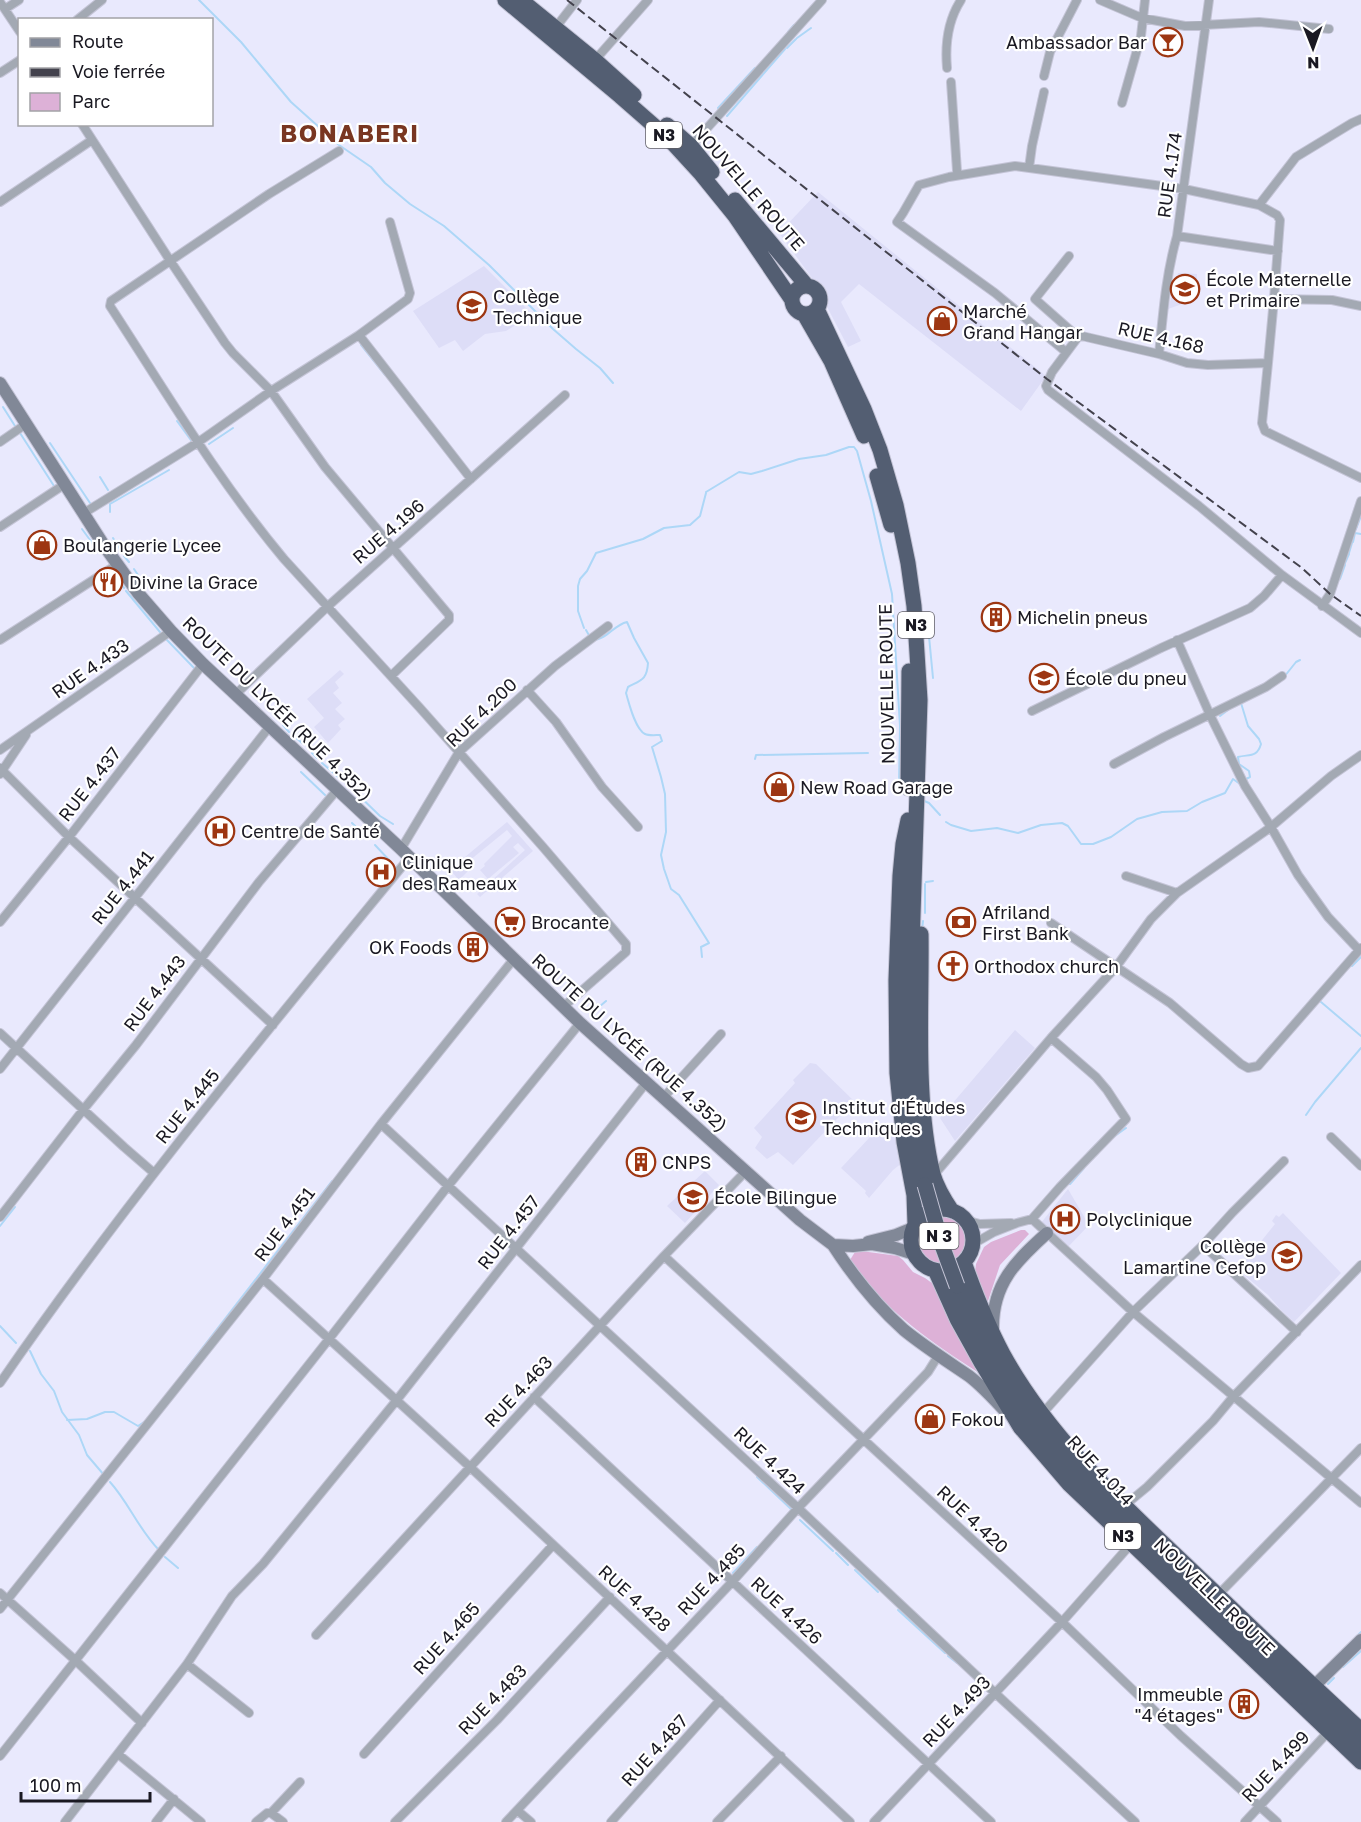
<svg xmlns="http://www.w3.org/2000/svg" width="1361" height="1822" font-family="'Golos Text',sans-serif">
<rect width="100%" height="100%" fill="#e9e9fd"/>
<path fill="#ddddf7" d="M818,192L1046,376L1021,411L859,284L841,302L861,341L848,347L812,278L779,233Z
M484,266L531,313L519,323L506,331L485,334L463,351L455,340L439,348L413,311Z
M1178,273L1197,274L1196,299L1168,309Z
M340,670L344,674L335,682L339,688L333,693L342,703L335,709L345,719L338,725L341,729L328,743L314,727L324,718L307,699Z
M507,822L533,851L480,897L477,894L525,850L518,843L513,847L519,853L488,879L480,870L485,866L484,864L512,836L507,830L469,861L470,863L466,867L469,870L459,880L451,871L465,857Z
M1015,1030L1035,1048L955,1141L940,1118Z
M810,1063L816,1064L854,1101L793,1165L778,1152L767,1159L755,1148L762,1137L754,1128L795,1083L793,1080Z
M882,1128L886,1138L896,1135L902,1163L893,1170L869,1198L865,1193L866,1191L841,1168L871,1136L873,1137Z
M705,1171L719,1185L685,1223L667,1206Z
M1068,1189L1089,1225L1067,1248L1041,1223Z
M1283,1213L1341,1273L1294,1322L1280,1309L1268,1295L1238,1270L1275,1224L1272,1221L1276,1215L1279,1217Z"/>
<path fill="#ddb1d7" d="M918 1240a24 24 0 1 1 48 0a24 24 0 1 1-48 0Z
M1021,1230H1025L1029,1234L1000,1265L987,1304L975,1272L976,1264L984,1247L991,1242Z
M861,1251L898,1256L903,1260L913,1272L925,1278L936,1286L979,1373C931,1342 881,1308 850,1260L855,1252Z"/>
<g fill="none" stroke-linecap="round" stroke-linejoin="round">
<path stroke="#add7f7" stroke-width="2" d="M199,0L241,42L291,102L339,145L371,167L385,183L410,204L444,226L489,265L553,329L576,349L600,368L613,383
M788,32L794,25
M797,38L811,28
M787,48L796,39
M718,108L755,68
M727,116L785,49
M361,345L385,375
M3,407L15,426
M177,421L193,443
M20,433L54,486
M50,443L90,503
M209,444L233,428
M100,477L108,490
M706,492L739,472L751,474L762,471L799,459L826,455L849,447H854L857,451L871,501L892,594L900,726L899,785L903,789
M110,512V504L169,470
M82,529L93,544
M1356,529L1361,516
M113,538L122,552
M1353,542L1355,533L1361,534
M1349,553L1352,543
M124,556L129,562
M1345,563L1349,554
M134,569L142,581
M114,573L124,588
M1340,579L1345,565
M126,591L160,632
M928,626L933,678
M584,628L578,611V586L580,579L587,571L596,553L643,539L664,528L690,525L700,516L706,493
M586,630L590,637
M166,639L195,669
M594,640C607,639 614,625 627,622L634,638L648,663C647,680 641,680 628,687L626,693C629,703 635,729 645,734C649,736 656,735 660,735L662,741L652,747L661,777L665,794L666,832L661,855L664,869L671,889L679,895L709,943L701,947L702,957
M1284,677L1296,662L1300,660
M1241,703L1248,726L1259,739L1261,744C1257,758 1249,754 1238,757L1239,764L1249,771L1250,777L1244,780
M1220,716L1228,710
M283,725L289,732
M294,736L302,743
M312,753L317,758
M755,759L756,755L868,753
M322,763L343,781
M301,772L325,795
M348,785L380,816L393,824
M930,795V788
M922,800L929,803L940,815
M946,822L951,825L971,831L997,828L1018,833L1041,825L1062,823L1068,826L1081,844H1093L1111,837L1137,819L1162,812L1187,811L1202,802L1225,793L1233,779L1240,784
M352,823L363,834
M375,845L390,861
M926,882L933,881
M925,913V884
M922,930L923,921
M1352,966L1361,957
M1321,1002L1361,1036
M592,1013L606,1001
M1306,1115L1315,1102L1361,1048
M1112,1138L1126,1128
M1070,1184L1084,1168
M0,1226L15,1207
M0,1326L16,1343
M30,1351L41,1374L54,1391L62,1412L79,1435L87,1455L104,1475
M183,1373L332,1181
M67,1420L87,1419L105,1412H114L138,1426L144,1422
M757,1477L792,1510
M110,1482C129,1503 139,1530 159,1550
M800,1520L833,1551
M836,1553L848,1565
M165,1557L178,1568
M855,1570L878,1592
M733,1573L757,1547
M898,1610L945,1653
M1356,1637L1361,1632
M948,1656L957,1663
M1343,1667L1361,1651
M1328,1684L1334,1678"/>
<g stroke="#c4c4d6" stroke-width="10">
<path id="street" d="M1100,0L1142,18L1185,26L1259,22L1329,29
M0,2L20,32
M5,9L19,0
M77,20L102,0
M556,27L577,0
M595,60L648,0
M947,68C945,45 948,20 961,0
M0,73L20,60
M1044,76L1050,52L1077,0
M951,82L957,171L959,175
M1122,103L1141,36L1145,0
M82,124L171,262L225,343L233,353L271,391L325,467L449,615V620L391,676
M691,146L822,0
M339,151L269,194L111,301L110,306C166,392 218,480 284,559L420,708L543,847L626,944V952L563,1007
M1029,168L1032,146L1044,92
M0,202L92,140
M1259,205L1277,215L1280,220L1274,299
M1177,236L1278,251
M1069,256L1035,299L1078,337
M359,335L471,479
M1066,352L995,293L897,222L903,213L919,185L949,177L1015,166L1184,189L1259,205L1296,157L1352,123L1361,119
M1159,354C1163,314 1166,274 1177,236L1209,0
M1268,363L1274,299L1332,300L1361,306
M0,442L26,424
M1361,478L1265,431L1262,423L1268,363L1208,365L1187,363L1159,354L1082,336L1078,337L1052,372L1046,386L1048,390L1199,506L1282,575L1361,633
M84,513L197,443L271,391L359,335L408,299L410,293L390,222
M0,527L65,484
M1322,606L1330,594L1361,501
M0,640L118,564
M1177,640L1210,715L1245,786L1271,827L1298,875L1328,917L1359,950
M527,690L556,722L602,787L638,827
M236,694L327,607L565,395
M1032,711L1161,648L1250,608L1264,596L1282,575
M0,750L171,631
M1114,764L1164,737L1266,687L1282,676
M0,768L69,837L273,1025
M0,774L26,735
M401,849L459,752L555,666L608,626
M1126,876L1177,893
M0,922L69,837L203,664
M1051,923L1170,1003L1241,1064L1248,1068L1258,1066L1361,948
M0,1033L124,1147L154,1173
M0,1069L270,726
M663,1098L721,1034
M381,1124L798,1508L995,1693L1135,1822
M1331,1137L1361,1166
M934,1175L1051,1038L1116,967L1151,919L1177,893L1271,827L1331,776L1361,755
M0,1217L83,1110L136,1045L259,882L337,790
M1032,1219L1133,1312L1361,1503
M965,1220L980,1224L1011,1223
M973,1244L994,1232L1017,1223L1032,1219L1060,1187L1126,1119L1107,1090L1096,1077L1051,1038
M1203,1245L1232,1213L1284,1161
M664,1256L1062,1622L1181,1736L1277,1822
M263,1279L470,1467L850,1822
M0,1383C126,1200 269,1029 409,858
M534,1397L991,1822
M1042,1414L1133,1312L1203,1245L1297,1332
M1124,1506L1147,1487L1213,1421L1233,1397L1361,1265
M0,1593L75,1660L142,1723
M1218,1595L1361,1448
M0,1609L263,1279L381,1124L513,960
M316,1635L664,1256L746,1171
M187,1664L232,1596L263,1564L396,1401L646,1083
M118,1754L201,1822
M364,1754L553,1545
M0,1756L329,1339L448,1186L580,1023
M518,1811L531,1822
M271,1813L300,1782
M65,1822L187,1664L249,1713
M156,1822L174,1799
M256,1822L267,1813H271L283,1822
M395,1822L497,1720L610,1597
M506,1822L732,1582L798,1508L928,1372L938,1356
M611,1822L720,1700
M717,1822L781,1756
M874,1822L1062,1622L1131,1544
M1245,1822L1329,1731"/>
</g>
<g stroke="#c4c4d6" stroke-width="14">
<path id="secondary" d="M0,383L105,547L138,593L171,631L203,664L401,849L580,1023L800,1220L833,1245L853,1246L872,1244L895,1248L914,1254
M868,1242L896,1235L913,1228
M833,1245C853,1276 876,1305 904,1330C925,1347 947,1361 969,1376C982,1386 994,1399 1005,1411
M993,1329C992,1284 1016,1261 1047,1233
M1309,1691L1361,1640"/>
</g>
<g stroke="#c4c4d6" stroke-width="17">
<path id="highway" d="M505,0L620,96L668,138L701,174L735,216L792,300
M521,0L595,60L634,95
M667,125L691,146L712,172
M735,200L807,286
M792 300a14 14 0 1 1 28 0a14 14 0 1 1-28 0Z
M817,309L864,409L880,450L896,505L908,563L914,606L920,700L912,945L909,958L908,1063L913,1110L925,1185
M804,314L831,361L864,436
M877,476L891,525
M908,788L909,671
M908,820L903,844L900,876L896,980L897,1073L904,1142L914,1195L915,1224
M921,934C922,1010 915,1100 933,1174C937,1188 944,1199 952,1211
M911 1240a31 31 0 1 1 62 0a31 31 0 1 1-62 0Z
M964,1262C975,1293 987,1324 1003,1354C1052,1443 1130,1511 1203,1581C1255,1631 1308,1681 1361,1730
M935,1270L957,1319L982,1364L1020,1427L1069,1484L1361,1762
M957,1286L980,1337L1007,1385L1064,1461L1125,1523L1361,1746"/>
</g>
<use href="#street" stroke="#a3a9b3" stroke-width="8"/>
<use href="#secondary" stroke="#818897" stroke-width="12"/>
<use href="#highway" stroke="#535e72" stroke-width="15"/>
<path stroke="#43424d" stroke-width="2" stroke-dasharray="9 4.5" stroke-linecap="butt" d="M567,0L1047,379L1302,568L1330,594L1361,616"/>
<g stroke="#c4c4d6" stroke-width="17" stroke-linecap="butt">
<path id="highway-bridge" d="M925,1185L943,1248L957,1286"/>
</g>
<use href="#highway-bridge" stroke="#535e72" stroke-width="15"/>
</g>
<defs>
<g id="bar-ring" transform="scale(1.5)"><circle r="9.5" fill="#fff" stroke="#9d3612" stroke-width="1.5"/><path d="M-6-5H6L.8 .8V4.5H3.5V6h-7V4.5H-.8V.8Z" fill="#9d3612"/></g>
<g id="school-ring" transform="scale(1.5)"><circle r="9.5" fill="#fff" stroke="#9d3612" stroke-width="1.5"/><path d="M0-5L7-2L0 1L-7-2ZM-4 1L0 2.5L4 1V4Q0 6-4 4Z" fill="#9d3612"/></g>
<g id="shop-ring" transform="scale(1.5)"><circle r="9.5" fill="#fff" stroke="#9d3612" stroke-width="1.5"/><path d="M-5-2.5h2.3a2.7 3.5 0 0 1 5.4 0H5L5.5 6h-11ZM-1.5-2.5h3a1.5 2.3 0 0 0-3 0Z" fill="#9d3612"/></g>
<g id="restaurant-ring" transform="scale(1.5)"><circle r="9.5" fill="#fff" stroke="#9d3612" stroke-width="1.5"/><path d="M-5-6h1v4h1v-4h1v4h1v-4h1v5L-1.5 .5V6h-2V.5L-5-1ZM5-6V6H3V1.5H1.5Q1.5-4 5-6Z" fill="#9d3612"/></g>
<g id="building-ring" transform="scale(1.5)"><circle r="9.5" fill="#fff" stroke="#9d3612" stroke-width="1.5"/><path d="M-4-6H4V6H1V3H-1V6H-4ZM-2.5-4.3h1.7v1.8h-1.7ZM.8-4.3h1.7v1.8H.8ZM-2.5-1h1.7V.8h-1.7ZM.8-1h1.7V.8H.8Z" fill="#9d3612"/></g>
<g id="hospital-ring" transform="scale(1.5)"><circle r="9.5" fill="#fff" stroke="#9d3612" stroke-width="1.5"/><path d="M-5-5h3v3.5h4V-5h3V5h-3V1.5h-4V5h-3Z" fill="#9d3612"/></g>
<g id="supermarket-ring" transform="scale(1.5)"><circle r="9.5" fill="#fff" stroke="#9d3612" stroke-width="1.5"/><path d="M-6-5.5h2.5l.6 2H6L4.5 2H-2.5L-4.4-4H-6ZM-1.5 3.2a1.3 1.3 0 1 0 .1 0ZM3 3.2a1.3 1.3 0 1 0 .1 0Z" fill="#9d3612"/></g>
<g id="bank-ring" transform="scale(1.5)"><circle r="9.5" fill="#fff" stroke="#9d3612" stroke-width="1.5"/><path d="M-6-4H6V4H-6ZM0-2.3a2.3 2.3 0 1 0 0 4.6a2.3 2.3 0 1 0 0-4.6Z" fill="#9d3612"/></g>
<g id="church-ring" transform="scale(1.5)"><circle r="9.5" fill="#fff" stroke="#9d3612" stroke-width="1.5"/><path d="M-1.2-6h2.4v3.5h3.3v2.4h-3.3V6h-2.4V-.1h-3.3v-2.4h3.3Z" fill="#9d3612"/></g>
</defs>
<g fill-rule="evenodd">
<use href="#bar-ring" x="1168" y="42"/>
<use href="#school-ring" x="1185" y="289"/>
<use href="#school-ring" x="472" y="306"/>
<use href="#shop-ring" x="942" y="321"/>
<use href="#shop-ring" x="42" y="545"/>
<use href="#restaurant-ring" x="108" y="582"/>
<use href="#building-ring" x="996" y="617"/>
<use href="#school-ring" x="1044" y="678"/>
<use href="#shop-ring" x="779" y="787"/>
<use href="#hospital-ring" x="220" y="831"/>
<use href="#hospital-ring" x="381" y="872"/>
<use href="#supermarket-ring" x="510" y="922"/>
<use href="#bank-ring" x="961" y="922"/>
<use href="#building-ring" x="473" y="947"/>
<use href="#church-ring" x="953" y="966"/>
<use href="#school-ring" x="801" y="1117"/>
<use href="#building-ring" x="641" y="1162"/>
<use href="#school-ring" x="693" y="1197"/>
<use href="#hospital-ring" x="1065" y="1219"/>
<use href="#school-ring" x="1287" y="1256"/>
<use href="#shop-ring" x="930" y="1419"/>
<use href="#building-ring" x="1244" y="1704"/>
</g>
<g text-anchor="middle" dominant-baseline="central" stroke-width="4.5" stroke-linejoin="round" paint-order="stroke">
<g fill="#fff" stroke="#5f5e64" stroke-width="1.5">
<rect x="646" y="122" width="36" height="26" rx="4.5"/>
<rect x="898" y="612" width="36" height="26" rx="4.5"/>
<rect x="919.5" y="1223" width="39" height="26" rx="4.5"/>
<rect x="1105" y="1523" width="36" height="26" rx="4.5"/>
</g>
<g font-size="16" font-weight="bold" fill="#1a1922">
<text x="664" y="135">N3</text>
<text x="916" y="625">N3</text>
<text x="939" y="1236">N 3</text>
<text x="1123" y="1536">N3</text>
</g>
<g font-size="18" fill="#1a1922" stroke="#fff" text-anchor="start">
<text x="1147" y="42" text-anchor="end">Ambassador Bar</text>
<text x="1206" y="279">École Maternelle<tspan x="1206" dy="21">et Primaire</tspan></text>
<text x="493" y="296">Collège<tspan x="493" dy="21">Technique</tspan></text>
<text x="963" y="311">Marché<tspan x="963" dy="21">Grand Hangar</tspan></text>
<text x="63" y="545">Boulangerie Lycee</text>
<text x="129" y="582">Divine la Grace</text>
<text x="1017" y="617">Michelin pneus</text>
<text x="1065" y="678">École du pneu</text>
<text x="800" y="787">New Road Garage</text>
<text x="241" y="831">Centre de Santé</text>
<text x="402" y="862">Clinique<tspan x="402" dy="21">des Rameaux</tspan></text>
<text x="982" y="912">Afriland<tspan x="982" dy="21">First Bank</tspan></text>
<text x="531" y="922">Brocante</text>
<text x="452" y="947" text-anchor="end">OK Foods</text>
<text x="974" y="966">Orthodox church</text>
<text x="822" y="1107">Institut d'Études<tspan x="822" dy="21">Techniques</tspan></text>
<text x="662" y="1162">CNPS</text>
<text x="714" y="1197">École Bilingue</text>
<text x="1086" y="1219">Polyclinique</text>
<text x="1266" y="1246" text-anchor="end">Collège<tspan x="1266" dy="21">Lamartine Cefop</tspan></text>
<text x="951" y="1419">Fokou</text>
<text x="1223" y="1694" text-anchor="end">Immeuble<tspan x="1223" dy="21">"4 étages"</tspan></text>
</g>
<g font-size="18" fill="#1a1922" stroke="#fff">
<text transform="translate(1169 175) rotate(-82)">RUE 4.174</text>
<text transform="translate(749 187) rotate(49)">NOUVELLE ROUTE</text>
<text transform="translate(1161 337) rotate(13)">RUE 4.168</text>
<text transform="translate(388 531) rotate(-41)">RUE 4.196</text>
<text transform="translate(90 668) rotate(-35)">RUE 4.433</text>
<text transform="translate(886 684) rotate(-91)">NOUVELLE ROUTE</text>
<text transform="translate(278 708) rotate(44)">ROUTE DU LYCÉE (RUE 4.352)</text>
<text transform="translate(481 712) rotate(-44)">RUE 4.200</text>
<text transform="translate(89 784) rotate(-52)">RUE 4.437</text>
<text transform="translate(122 887) rotate(-52)">RUE 4.441</text>
<text transform="translate(154 993) rotate(-53)">RUE 4.443</text>
<text transform="translate(630 1042) rotate(42)">ROUTE DU LYCÉE (RUE 4.352)</text>
<text transform="translate(187 1106) rotate(-51)">RUE 4.445</text>
<text transform="translate(284 1224) rotate(-53)">RUE 4.451</text>
<text transform="translate(508 1232) rotate(-52)">RUE 4.457</text>
<text transform="translate(518 1391) rotate(-47)">RUE 4.463</text>
<text transform="translate(770 1460) rotate(43)">RUE 4.424</text>
<text transform="translate(1101 1470) rotate(47)">RUE 4.014</text>
<text transform="translate(973 1519) rotate(43)">RUE 4.420</text>
<text transform="translate(711 1579) rotate(-47)">RUE 4.485</text>
<text transform="translate(1215 1596) rotate(44)">NOUVELLE ROUTE</text>
<text transform="translate(635 1598) rotate(42)">RUE 4.428</text>
<text transform="translate(787 1610) rotate(43)">RUE 4.426</text>
<text transform="translate(446 1638) rotate(-48)">RUE 4.465</text>
<text transform="translate(492 1699) rotate(-46)">RUE 4.483</text>
<text transform="translate(956 1711) rotate(-47)">RUE 4.493</text>
<text transform="translate(654 1750) rotate(-48)">RUE 4.487</text>
<text transform="translate(1275 1766) rotate(-47)">RUE 4.499</text>
</g>
<g font-size="24" font-weight="bold" letter-spacing="1.5" fill="#793621" stroke="#fff">
<text x="350" y="132">BONABERI</text>
</g>
</g>
<rect x="18" y="18" width="195" height="108" fill="#ffffff" stroke="#a3a3a7" stroke-width="1.5"/>
<rect x="30" y="38" width="30" height="9" fill="#818897" stroke="#a3a3a7" stroke-width="1.5"/>
<text x="72" y="48" font-size="18" fill="#1a1922">Route</text>
<rect x="30" y="68" width="30" height="9" fill="#43424d" stroke="#a3a3a7" stroke-width="1.5"/>
<text x="72" y="78" font-size="18" fill="#1a1922">Voie ferrée</text>
<rect x="30" y="93" width="30" height="18" fill="#ddb1d7" stroke="#a3a3a7" stroke-width="1.5"/>
<text x="72" y="108" font-size="18" fill="#1a1922">Parc</text>
<g transform="translate(1313 48) rotate(179)" stroke="#ffffff" stroke-width="4.5" paint-order="stroke">
<path d="M0-4.5L10 22L0 15L-10 22Z" fill="#1a1922"/>
<text y="-9" font-size="16" font-weight="bold" text-anchor="middle" fill="#1a1922">N</text>
</g>
<path d="M21 1792v9h129v-9" fill="none" stroke="#1a1922" stroke-width="3"/>
<text x="30" y="1792" font-size="18" fill="#1a1922" stroke="#ffffff" stroke-width="4.5" paint-order="stroke">100 m</text>
</svg>
